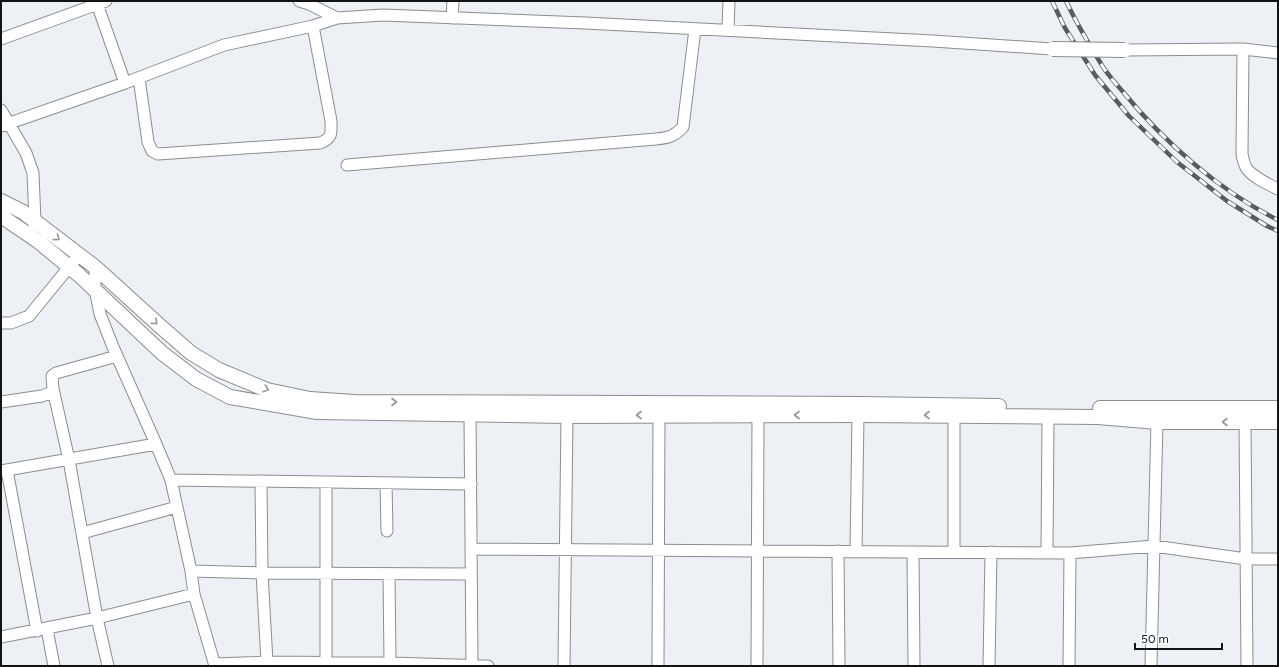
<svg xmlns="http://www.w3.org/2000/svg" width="1279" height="667" font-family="Figtree,sans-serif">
<rect width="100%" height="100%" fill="#edf0f4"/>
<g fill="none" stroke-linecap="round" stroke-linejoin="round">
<g stroke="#8b8d91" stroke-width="13">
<path id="minor" d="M96,1L125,83
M299,1L309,4L337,18
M452,18L453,1
M728,30L729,1
M1,39L106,1
M1243,49L1242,154C1243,159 1244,165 1247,169C1254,178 1268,184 1278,189
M1125,50L1243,49L1278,53
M139,78L148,142L152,151L158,154L320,143C333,138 331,133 331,121L313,26
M1,110L26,153L33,173L35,222L34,227
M1,126L125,83L224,45L313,26L337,18L383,15L585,23L933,41L1052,49
M347,165L656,139C668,138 675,136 683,127L695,29
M95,267V289L100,314L113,347L156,444L171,480L191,571L194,594L215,666
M1,323H11L29,316L79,255
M53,389L69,460L97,618L108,666
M1,402L42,396L50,393L53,389L52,376L56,373L117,356
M470,415L472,665
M1245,422L1247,666
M7,470L37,631
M1,471L156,444
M171,480L471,484
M261,482L262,573L267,662
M386,483L387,531
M82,533L177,507
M471,549L1070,553L1154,546L1246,559H1278
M838,551L839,666
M856,552L858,415
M913,552L914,666
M954,552V416
M1047,553L1048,416
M191,571L262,573L471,574
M389,574L390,663
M47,629L54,666
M1,637L97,618L194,594
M326,663V482
M215,664L267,662L390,663L488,666
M564,666L567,416
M658,666L659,415
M757,666L758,415
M989,666L991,552
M1069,666L1070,553
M1151,666L1157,422"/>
</g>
<g stroke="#8b8d91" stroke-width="16">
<path id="tertiary" d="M1,201L23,212L95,267L160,326L191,353L219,370L267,390L310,399L354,402L859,404L999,406
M1,216L38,241L79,275L162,353L196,379L230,397L317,412L567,416L858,415L1098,417L1157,422H1278
M1100,408H1278"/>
</g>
<use href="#minor" stroke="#fff" stroke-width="11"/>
<use href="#tertiary" stroke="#fff" stroke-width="14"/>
<g stroke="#5a5b5d" stroke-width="4.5">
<path id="rail" d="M1052,1L1065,28L1095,75L1129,116L1177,162L1227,201L1267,226L1278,231
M1066,1C1077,24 1090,46 1103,67C1109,76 1117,85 1124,93C1164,142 1221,192 1278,220"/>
</g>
<use href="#rail" stroke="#fcfdff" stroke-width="3" stroke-dasharray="9" stroke-linecap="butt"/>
<g stroke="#8b8d91" stroke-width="16" stroke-linecap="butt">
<path id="tertiary-bridge" d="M1052,49L1125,50"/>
</g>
<use href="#tertiary-bridge" stroke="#fff" stroke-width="14"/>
</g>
<defs><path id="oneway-chevron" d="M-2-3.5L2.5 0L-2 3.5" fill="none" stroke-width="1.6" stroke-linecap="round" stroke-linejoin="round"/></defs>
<g stroke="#949595">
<use href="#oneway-chevron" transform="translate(57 238) rotate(37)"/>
<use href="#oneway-chevron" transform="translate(155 322) rotate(42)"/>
<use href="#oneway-chevron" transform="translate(266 389) rotate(19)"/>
<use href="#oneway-chevron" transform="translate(394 402)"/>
<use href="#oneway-chevron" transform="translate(639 415) rotate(180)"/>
<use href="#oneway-chevron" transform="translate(797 415) rotate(180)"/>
<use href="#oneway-chevron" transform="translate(927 415) rotate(-180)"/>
<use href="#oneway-chevron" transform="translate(1225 422) rotate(-180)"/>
</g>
<rect width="1279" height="667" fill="none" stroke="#121314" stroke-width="4"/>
<path d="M1135 643v6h87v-6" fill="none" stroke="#121314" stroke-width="2"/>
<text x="1141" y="643" font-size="12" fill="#121314" stroke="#fcfdff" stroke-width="3" paint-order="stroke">50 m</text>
</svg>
